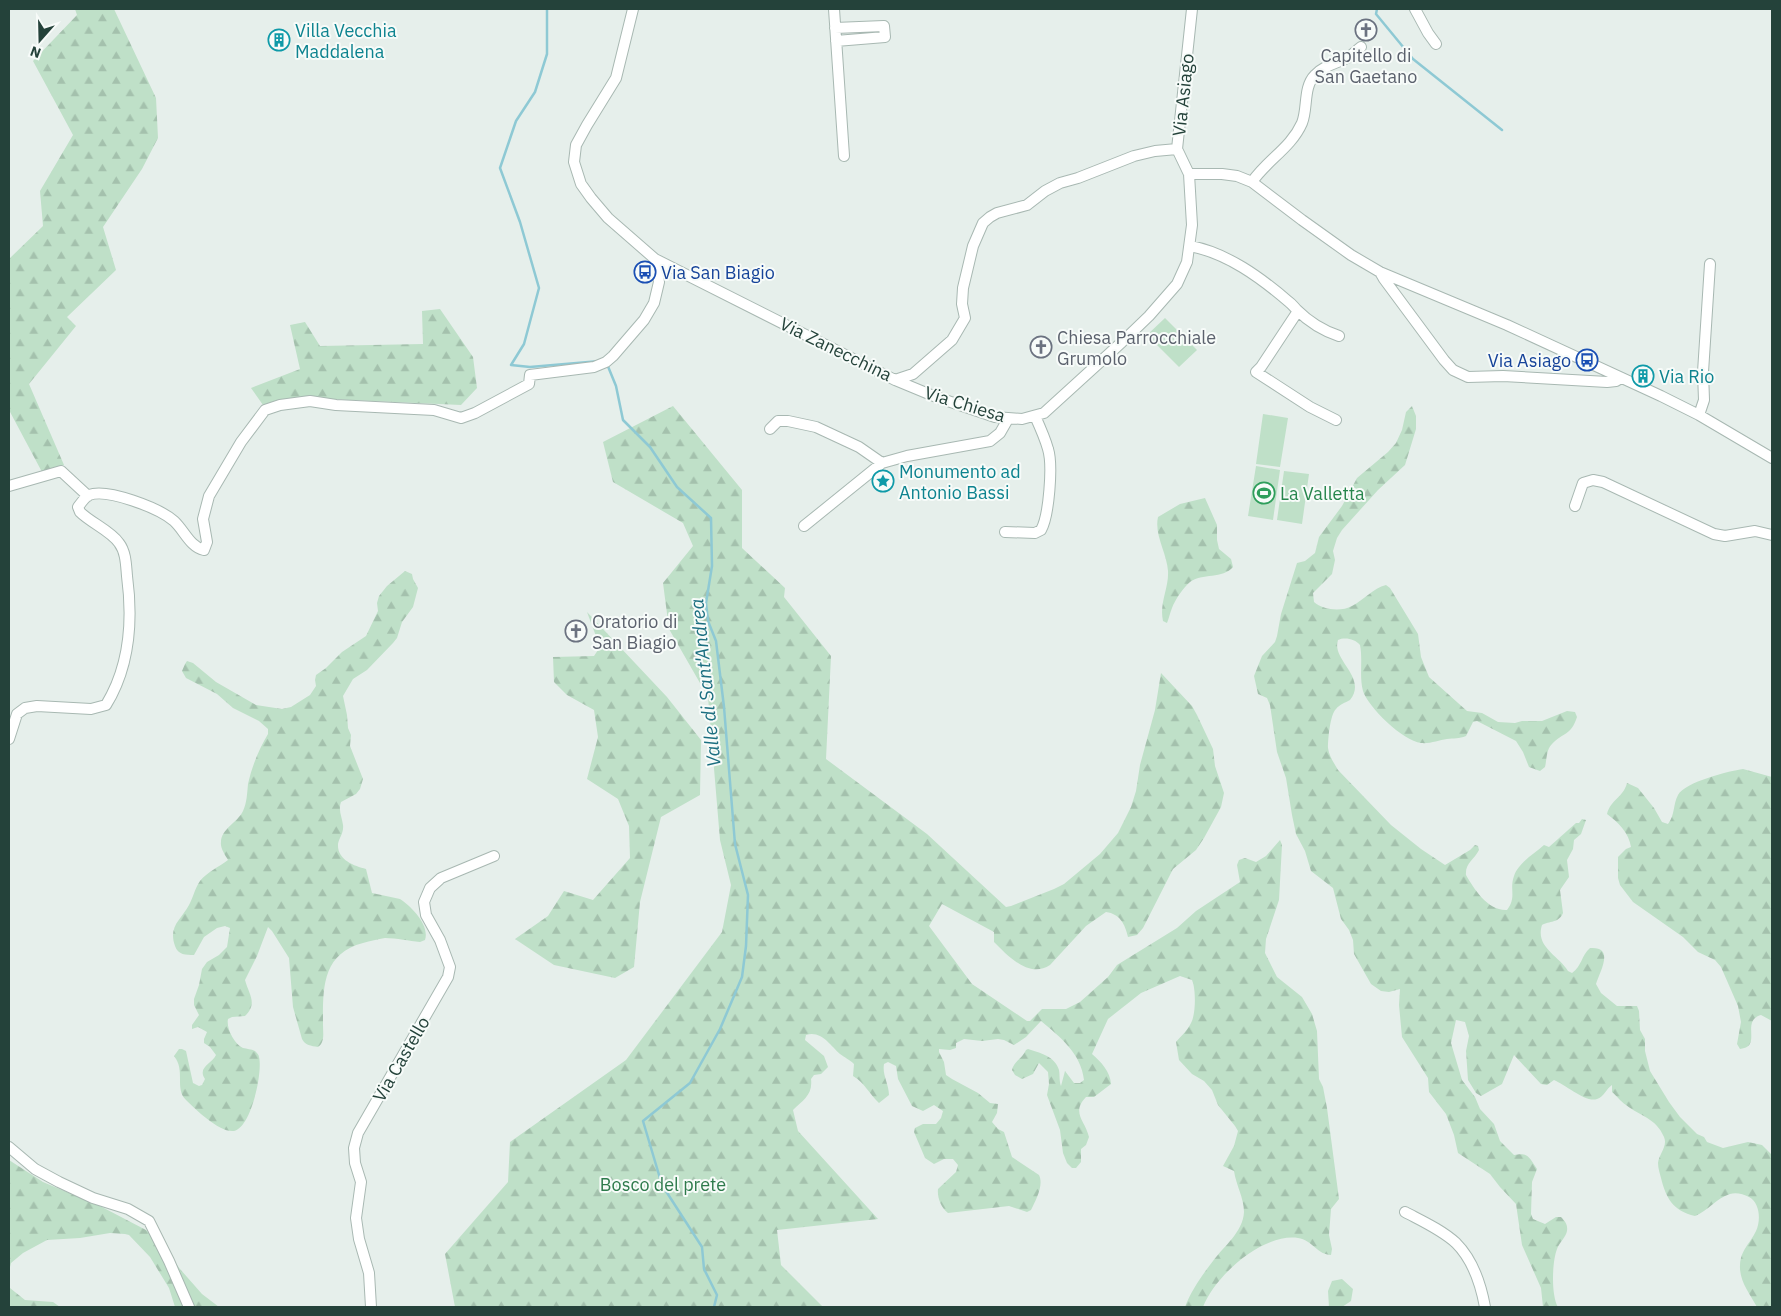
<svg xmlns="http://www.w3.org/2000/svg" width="1781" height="1316" font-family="'IBM Plex Sans',sans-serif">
<defs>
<pattern id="forest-firs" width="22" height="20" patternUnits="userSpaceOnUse" patternTransform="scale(1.25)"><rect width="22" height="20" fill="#bfe0c8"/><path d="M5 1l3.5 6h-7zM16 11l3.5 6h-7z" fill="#a4c1ad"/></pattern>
</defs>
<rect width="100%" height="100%" fill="#e6efeb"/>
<path fill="#bfe0c8" d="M1165,318L1197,350L1179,367L1147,335Z
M1263,414L1288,418L1280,467L1256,464Z
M1256,466L1280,470L1273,520L1248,516Z
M1284,471L1309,474L1302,524L1277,520Z"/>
<path fill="url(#forest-firs)" d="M75,9H114L156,98L158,138L142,169L103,227L116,270L67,317L76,326L29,384L64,465L42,472L9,410V259L43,226L40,191L73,135L33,61L77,15Z
M440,309L473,357L477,388L461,405L306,398L263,405L251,388L300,369L290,325L305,322L320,346L423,344L422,311Z
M673,406L742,490V548L785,588L784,597L831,656L826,759L927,834L1006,907L1011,906L1054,889L1064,884L1100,854L1118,833L1131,807L1136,791L1140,765L1155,710L1161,673L1192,706L1197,715L1213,749L1215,766L1224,793L1221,807L1204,838L1196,850L1173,869L1143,928L1137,935L1128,937C1125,924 1120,914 1106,912L1086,926L1050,965C1029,979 1008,956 994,942V932L942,904L929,926L972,984L1027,1021H1030L1042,1009H1066L1080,1002L1108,977L1117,965L1177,928L1196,911L1240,882L1237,865L1239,860L1245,858L1256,862L1266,856L1280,840L1282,845L1279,900L1266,939L1265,953L1277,977L1302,997L1312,1014L1317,1031L1319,1079L1323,1087L1327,1108L1339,1199L1331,1209L1329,1235L1332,1249L1331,1255C1318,1255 1312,1240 1298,1238C1262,1233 1215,1276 1203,1307H1185C1191,1291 1202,1275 1213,1261C1224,1246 1243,1232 1244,1212C1244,1198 1236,1185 1234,1171L1223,1166L1234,1146L1238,1131L1235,1126L1218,1105L1212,1090L1204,1081L1192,1074L1179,1060L1176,1042C1181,1036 1188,1030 1191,1023C1196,1014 1196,989 1192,980L1180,976L1141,993L1108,1019L1092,1054C1101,1062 1110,1071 1111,1084L1094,1097H1086C1071,1113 1085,1120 1089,1137L1086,1145L1081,1149V1162L1076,1168H1072L1067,1163L1063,1153L1060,1130L1047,1095L1049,1084L1048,1072L1039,1063L1033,1074L1022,1079L1015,1075L1012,1070C1014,1061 1022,1059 1026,1050L1028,1049C1040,1053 1055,1056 1059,1070C1060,1075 1059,1081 1061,1086L1065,1071L1074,1083H1080L1084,1080C1081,1053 1060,1037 1041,1021L1026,1037L1014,1045L1004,1040L998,1039L982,1041L964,1039L956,1043V1048L950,1050L939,1049V1052L944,1062L946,1075L952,1079L978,1093L990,1103L998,1104L997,1113L992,1122L998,1129L1004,1132L1012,1157L1039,1175C1044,1185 1036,1200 1031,1210L1027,1212L1009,1206L948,1213C941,1208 937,1197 938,1189L956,1172L958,1165L953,1159H944L934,1164L925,1158L914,1132L915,1128L923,1124H936L941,1118L943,1111L934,1105L923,1111L912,1106L898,1079L896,1066L888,1062L884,1064C882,1075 889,1084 889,1095L879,1103C869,1094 866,1084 853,1076L854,1064C849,1059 845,1058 840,1054C830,1045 821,1030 806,1035L805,1040L824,1056L828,1067L821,1074L814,1075L811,1079C813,1095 803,1100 793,1110L798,1131L878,1219L777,1230L781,1265L823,1307H455L445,1254L508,1182L510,1142L626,1060L722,932L731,885L720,840L708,697L669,629L663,583L693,546L683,523L613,482L603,442Z
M1412,406L1416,416V429L1405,465L1378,490L1342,530L1337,538L1333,551L1335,560L1332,574L1313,593L1314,602C1323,610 1341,612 1352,606C1364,600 1373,588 1386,585L1390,588L1418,634L1421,657L1429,677L1467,711L1482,713L1498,722L1515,723L1522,721H1542L1567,711L1575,712L1577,717C1571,736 1563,732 1552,744C1546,750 1547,759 1545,767L1540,771L1529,767L1523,752L1516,741L1477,721L1473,722L1466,736C1459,739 1454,738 1447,739C1439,740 1430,744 1421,743C1403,741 1368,707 1363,691C1359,676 1363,660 1360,645C1355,639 1345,637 1338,640C1331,660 1368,677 1350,700C1345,703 1340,704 1336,709C1330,715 1328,739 1328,748C1329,756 1334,763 1338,770L1391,825L1421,849L1445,865L1470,850L1475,845L1478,846L1479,850C1474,860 1465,863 1466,875C1474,889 1488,911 1507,910C1517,897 1509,890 1514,876C1518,863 1534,854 1544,845L1549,847L1576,823H1579L1582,819L1586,820L1581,834L1574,840L1573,849L1567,860L1569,877L1560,890L1563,913C1559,923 1549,921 1542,925C1535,947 1558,955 1568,971L1572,973C1582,966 1581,956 1590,948C1616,946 1599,973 1596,984L1601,993L1617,1006H1637L1639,1011L1640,1030L1645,1039V1051L1650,1071L1669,1102L1680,1117L1697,1134L1704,1137L1707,1142L1723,1148L1748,1142L1762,1145L1772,1155V1307H1757C1750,1294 1739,1281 1740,1265C1741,1249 1750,1244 1756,1231C1761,1220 1760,1203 1749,1197C1743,1194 1736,1192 1730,1194C1716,1198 1708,1211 1695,1216C1673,1211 1666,1198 1661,1178C1660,1174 1658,1168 1658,1163C1659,1154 1668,1146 1664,1137C1656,1118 1640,1116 1626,1105C1620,1101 1617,1096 1612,1092V1085C1606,1089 1604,1097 1597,1099C1586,1103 1566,1085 1554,1080L1547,1085L1541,1084L1514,1055L1502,1084L1481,1096L1476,1093L1468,1080L1466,1051L1469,1036L1465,1022L1456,1020L1451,1043L1462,1080L1475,1097L1480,1109L1494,1124L1500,1141L1514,1155C1529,1152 1529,1158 1537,1169L1532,1182L1531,1214L1533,1219L1545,1224L1556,1217H1561C1565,1221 1568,1225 1567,1231C1566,1237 1559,1243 1557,1249C1552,1262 1551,1295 1558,1307H1543L1541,1288L1522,1245L1516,1204L1500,1187L1490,1174L1458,1153L1454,1135L1446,1114L1429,1092L1428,1078L1402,1037L1399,1005L1400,989L1389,992L1381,991L1371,984L1354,954L1353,940L1349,930L1341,919L1333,888L1311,871L1305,851L1296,834L1292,815L1286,778L1277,752L1270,705L1267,698L1258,694L1254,676L1262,656L1275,642L1277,636L1281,614L1297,563L1305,561L1315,553L1319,537L1342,506L1357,478L1388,452L1396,443L1402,430L1406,412Z
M1205,498L1217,525V540L1219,549L1231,559L1233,567C1223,579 1202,573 1190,582C1183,588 1175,600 1172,608C1170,613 1169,618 1167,623L1163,621C1159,603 1169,588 1168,571C1167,553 1154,535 1158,517L1180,504Z
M405,571L412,574L413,579L418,588L413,607L402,622L397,638L393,643L367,670L353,679L343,696L347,715L348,728L351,735L350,746L363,779L360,789L356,794L341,802C338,810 342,817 343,825C344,833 339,838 338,844C337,860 354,866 366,869L372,893L400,899C411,906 430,925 425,940L420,942C409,941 397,938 385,938C378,939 370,941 363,943C321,954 323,990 323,1025C323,1033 325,1042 318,1047C311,1046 305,1045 302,1039L293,1007L289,958L272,931L268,927L257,956L245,980C249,995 258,1003 245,1016L232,1017L228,1019C226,1028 234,1044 243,1048C247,1049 251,1049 255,1051C257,1053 259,1055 259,1057C263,1072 251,1128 234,1131C220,1133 195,1109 186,1100C174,1088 186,1071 174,1056L179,1049H182L186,1051L193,1083L199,1086L202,1085L205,1079C197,1067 212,1064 216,1055L210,1047L204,1043V1039L207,1032L198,1027L192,1029V1025L199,1015L194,1005V999L199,985L202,969L207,962L219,955L227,947L230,928L225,926L217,928L204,937L194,955C186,955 178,955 175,946C168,926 181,920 189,905C193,898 195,888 200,881C207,872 219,867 228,860C225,855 220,848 221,842C221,829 238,822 243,811C247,802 247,794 248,784C252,766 259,749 268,734V729L259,721L233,708L217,694L186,678L182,671L185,664L187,661L193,663L216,682L256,705L282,709L291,707L310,695L316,686L315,680L316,675L326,668L342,652L366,636L378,611L377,603L379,596L387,586Z
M587,612L667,697L701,740L700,795L661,817L640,902L634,967L615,978L554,965L515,939L548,916L564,891L593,900L630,858L629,826L618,799L587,779L598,737L594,710L567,695L554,682L553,657L594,656L600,647Z
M1743,769L1772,777V1021L1761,1015C1740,1021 1763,1047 1740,1049L1737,1044L1741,1022L1738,1006L1721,967L1715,960L1698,952L1683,937L1633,902L1620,885L1618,878V857L1626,849L1631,847C1629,833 1618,822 1607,814C1611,799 1623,798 1627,783L1638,788L1654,808L1662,822L1668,824C1675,815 1673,804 1678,795C1685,782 1729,771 1743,769Z
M9,1160L43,1182L100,1206L146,1230L160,1242L180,1269L202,1294L219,1307H175L169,1288L150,1257L129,1235L125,1234L110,1233L80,1238L47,1240L23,1253L11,1263L9,1271L10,1288L25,1300L53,1302L60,1307H9Z
M1342,1279L1353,1289L1351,1301L1342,1307H1329L1328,1291L1332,1281Z"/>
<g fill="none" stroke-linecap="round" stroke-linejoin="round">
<path stroke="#8ec9d4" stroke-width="2.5" d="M547,9V54L535,92L516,121L500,168L520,222L539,288L524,344L511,365L530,367L600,361
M1377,9L1376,14L1413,59L1502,130
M607,364L616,386L623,420L650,447L677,487L711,518L712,566L706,603L708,621L716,641L724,707L735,844L748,895L746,946L742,977L720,1029L690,1083L643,1121L662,1185L702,1247L704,1269L717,1295L714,1307"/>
<g stroke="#a8b8b2" stroke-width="12">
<path id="minor" d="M633,9L616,78L587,125L576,145L574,162L581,184L591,198L608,218L655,259L895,380L936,397L995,417L1022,419L1044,413L1122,342L1149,316L1177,284L1187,262L1192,225L1189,174
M834,9L844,156
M1192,9L1177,149L1189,174H1222L1237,176L1252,182L1302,220L1351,255L1380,272L1507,325L1661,396L1699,415L1772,458
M1415,9L1428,33L1436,44
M835,28L884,26L885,37L836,41
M1252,182C1267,160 1291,148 1302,123C1308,108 1303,87 1315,75C1324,65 1338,63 1349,57C1353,54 1357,50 1361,47
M1190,246C1227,253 1260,277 1289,302C1292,304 1294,307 1297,310C1309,322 1324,331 1339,336
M1380,272L1384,279L1444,360L1453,370L1468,377L1503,376L1607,382L1616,381L1621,378
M1298,311L1261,367L1256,372L1310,407L1336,420
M895,380L913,374L952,340L965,318L962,304L963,288L973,246L983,223L990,217L997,213L1027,205L1045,191L1060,183L1078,178L1134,156L1155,151L1177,149
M1699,415L1704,400L1703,372L1710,264
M770,429L778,421H788L816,427L859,447L882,463
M9,486L61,471L88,496
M1575,506L1583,483L1593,480L1603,482L1714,534L1725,536L1755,531L1772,535
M804,526L882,463L907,456L990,441L1000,433L1008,419
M1005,532L1035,533L1041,530C1049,516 1053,465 1048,449C1045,438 1040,427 1035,416
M9,739L17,714L25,708L37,706L91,709L106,705C130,666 133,621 127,576C126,565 126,552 119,543C111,531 91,523 80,512L78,507C81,503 85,497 89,495C107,488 159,508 174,521C184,530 190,547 204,550L207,542L203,519L209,496L241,442L265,410L280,405L310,401L336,405L434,410L461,418L475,413L529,384L530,375L594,367L606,362L613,356L644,320L654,303L659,282L655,259
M9,1147L35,1169L59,1182L93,1198L128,1209L149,1221L169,1261L189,1307
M1405,1212C1422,1221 1442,1230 1456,1243C1472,1259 1481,1285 1485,1307
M371,1307L369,1273L359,1239L356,1218L361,1182L355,1163L354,1148L358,1133L448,977L450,967L440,940L426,915L424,902L430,888L441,878L494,856"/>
</g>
<use href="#minor" stroke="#fff" stroke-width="10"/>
</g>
<defs>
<g id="church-ring" transform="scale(1.125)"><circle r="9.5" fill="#f7fbf9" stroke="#6b7280" stroke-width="1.5"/><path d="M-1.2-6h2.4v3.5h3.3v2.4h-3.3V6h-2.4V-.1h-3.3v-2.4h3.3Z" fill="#6b7280"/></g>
<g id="building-ring" transform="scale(1.125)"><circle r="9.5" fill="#f7fbf9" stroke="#0f9aa8" stroke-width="1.5"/><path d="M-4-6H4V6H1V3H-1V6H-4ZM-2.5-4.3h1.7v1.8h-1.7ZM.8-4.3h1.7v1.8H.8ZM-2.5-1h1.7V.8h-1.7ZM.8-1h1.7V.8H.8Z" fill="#0f9aa8"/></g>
<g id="bus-ring" transform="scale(1.125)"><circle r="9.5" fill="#f7fbf9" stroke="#1a4fb4" stroke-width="1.5"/><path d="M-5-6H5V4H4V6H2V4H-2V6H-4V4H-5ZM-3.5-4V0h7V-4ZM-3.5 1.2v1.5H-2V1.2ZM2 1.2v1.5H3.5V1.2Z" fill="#1a4fb4"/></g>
<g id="sight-ring" transform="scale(1.125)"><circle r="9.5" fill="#f7fbf9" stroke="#0f9aa8" stroke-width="1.5"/><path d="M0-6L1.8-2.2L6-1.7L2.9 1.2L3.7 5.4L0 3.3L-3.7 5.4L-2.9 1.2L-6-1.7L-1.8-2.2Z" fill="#0f9aa8"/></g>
<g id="stadium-ring" transform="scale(1.125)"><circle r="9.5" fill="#f7fbf9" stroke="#2e9e5b" stroke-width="1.5"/><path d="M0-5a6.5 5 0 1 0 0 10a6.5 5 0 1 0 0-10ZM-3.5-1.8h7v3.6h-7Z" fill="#2e9e5b"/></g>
</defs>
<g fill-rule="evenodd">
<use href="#church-ring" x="1366" y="30"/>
<use href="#building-ring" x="279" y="40"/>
<use href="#bus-ring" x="645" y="272"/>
<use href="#church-ring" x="1041" y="347"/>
<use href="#bus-ring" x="1587" y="360"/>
<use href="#building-ring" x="1643" y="376"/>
<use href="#sight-ring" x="883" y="481"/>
<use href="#stadium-ring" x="1264" y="493"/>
<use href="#church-ring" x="576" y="631"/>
</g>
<g text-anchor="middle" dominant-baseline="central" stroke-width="4" stroke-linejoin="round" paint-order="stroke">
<g font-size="18" fill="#0d838f" stroke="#f7fbf9" text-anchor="start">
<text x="295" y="30">Villa Vecchia<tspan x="295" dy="21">Maddalena</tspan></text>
<text x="1659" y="376">Via Rio</text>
<text x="899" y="471">Monumento ad<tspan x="899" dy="21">Antonio Bassi</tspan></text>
</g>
<g font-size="18" fill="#5b616d" stroke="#f7fbf9" text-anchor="start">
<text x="1366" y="55" text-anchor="middle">Capitello di<tspan x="1366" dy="21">San Gaetano</tspan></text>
<text x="1057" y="337">Chiesa Parrocchiale<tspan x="1057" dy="21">Grumolo</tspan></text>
<text x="592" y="621">Oratorio di<tspan x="592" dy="21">San Biagio</tspan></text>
</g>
<g font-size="18" fill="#24423a" stroke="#f7fbf9">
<text transform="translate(1183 95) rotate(-84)">Via Asiago</text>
<text transform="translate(836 349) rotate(26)">Via Zanecchina</text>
<text transform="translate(965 404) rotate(17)">Via Chiesa</text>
<text transform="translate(401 1059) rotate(-60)">Via Castello</text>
</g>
<g font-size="18" fill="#164399" stroke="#f7fbf9" text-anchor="start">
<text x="661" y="272">Via San Biagio</text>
<text x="1571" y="360" text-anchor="end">Via Asiago</text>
</g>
<g font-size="18" fill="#27864d" stroke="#f7fbf9" text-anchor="start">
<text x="1280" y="493">La Valletta</text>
</g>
<g font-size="18" fill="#2d7a4b" stroke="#f7fbf9">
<text x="663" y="1184">Bosco del prete</text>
</g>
<g font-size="19" font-style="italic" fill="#1c6f80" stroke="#f7fbf9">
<text transform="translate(705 683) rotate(-96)">Valle di Sant'Andrea</text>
</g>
</g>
<rect width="1781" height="1316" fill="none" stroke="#24423a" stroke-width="20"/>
<g transform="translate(40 40) rotate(200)" stroke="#f7fbf9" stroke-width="4" paint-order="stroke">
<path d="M0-4L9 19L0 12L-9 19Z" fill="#24423a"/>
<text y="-8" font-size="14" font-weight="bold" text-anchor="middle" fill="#24423a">N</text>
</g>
</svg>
